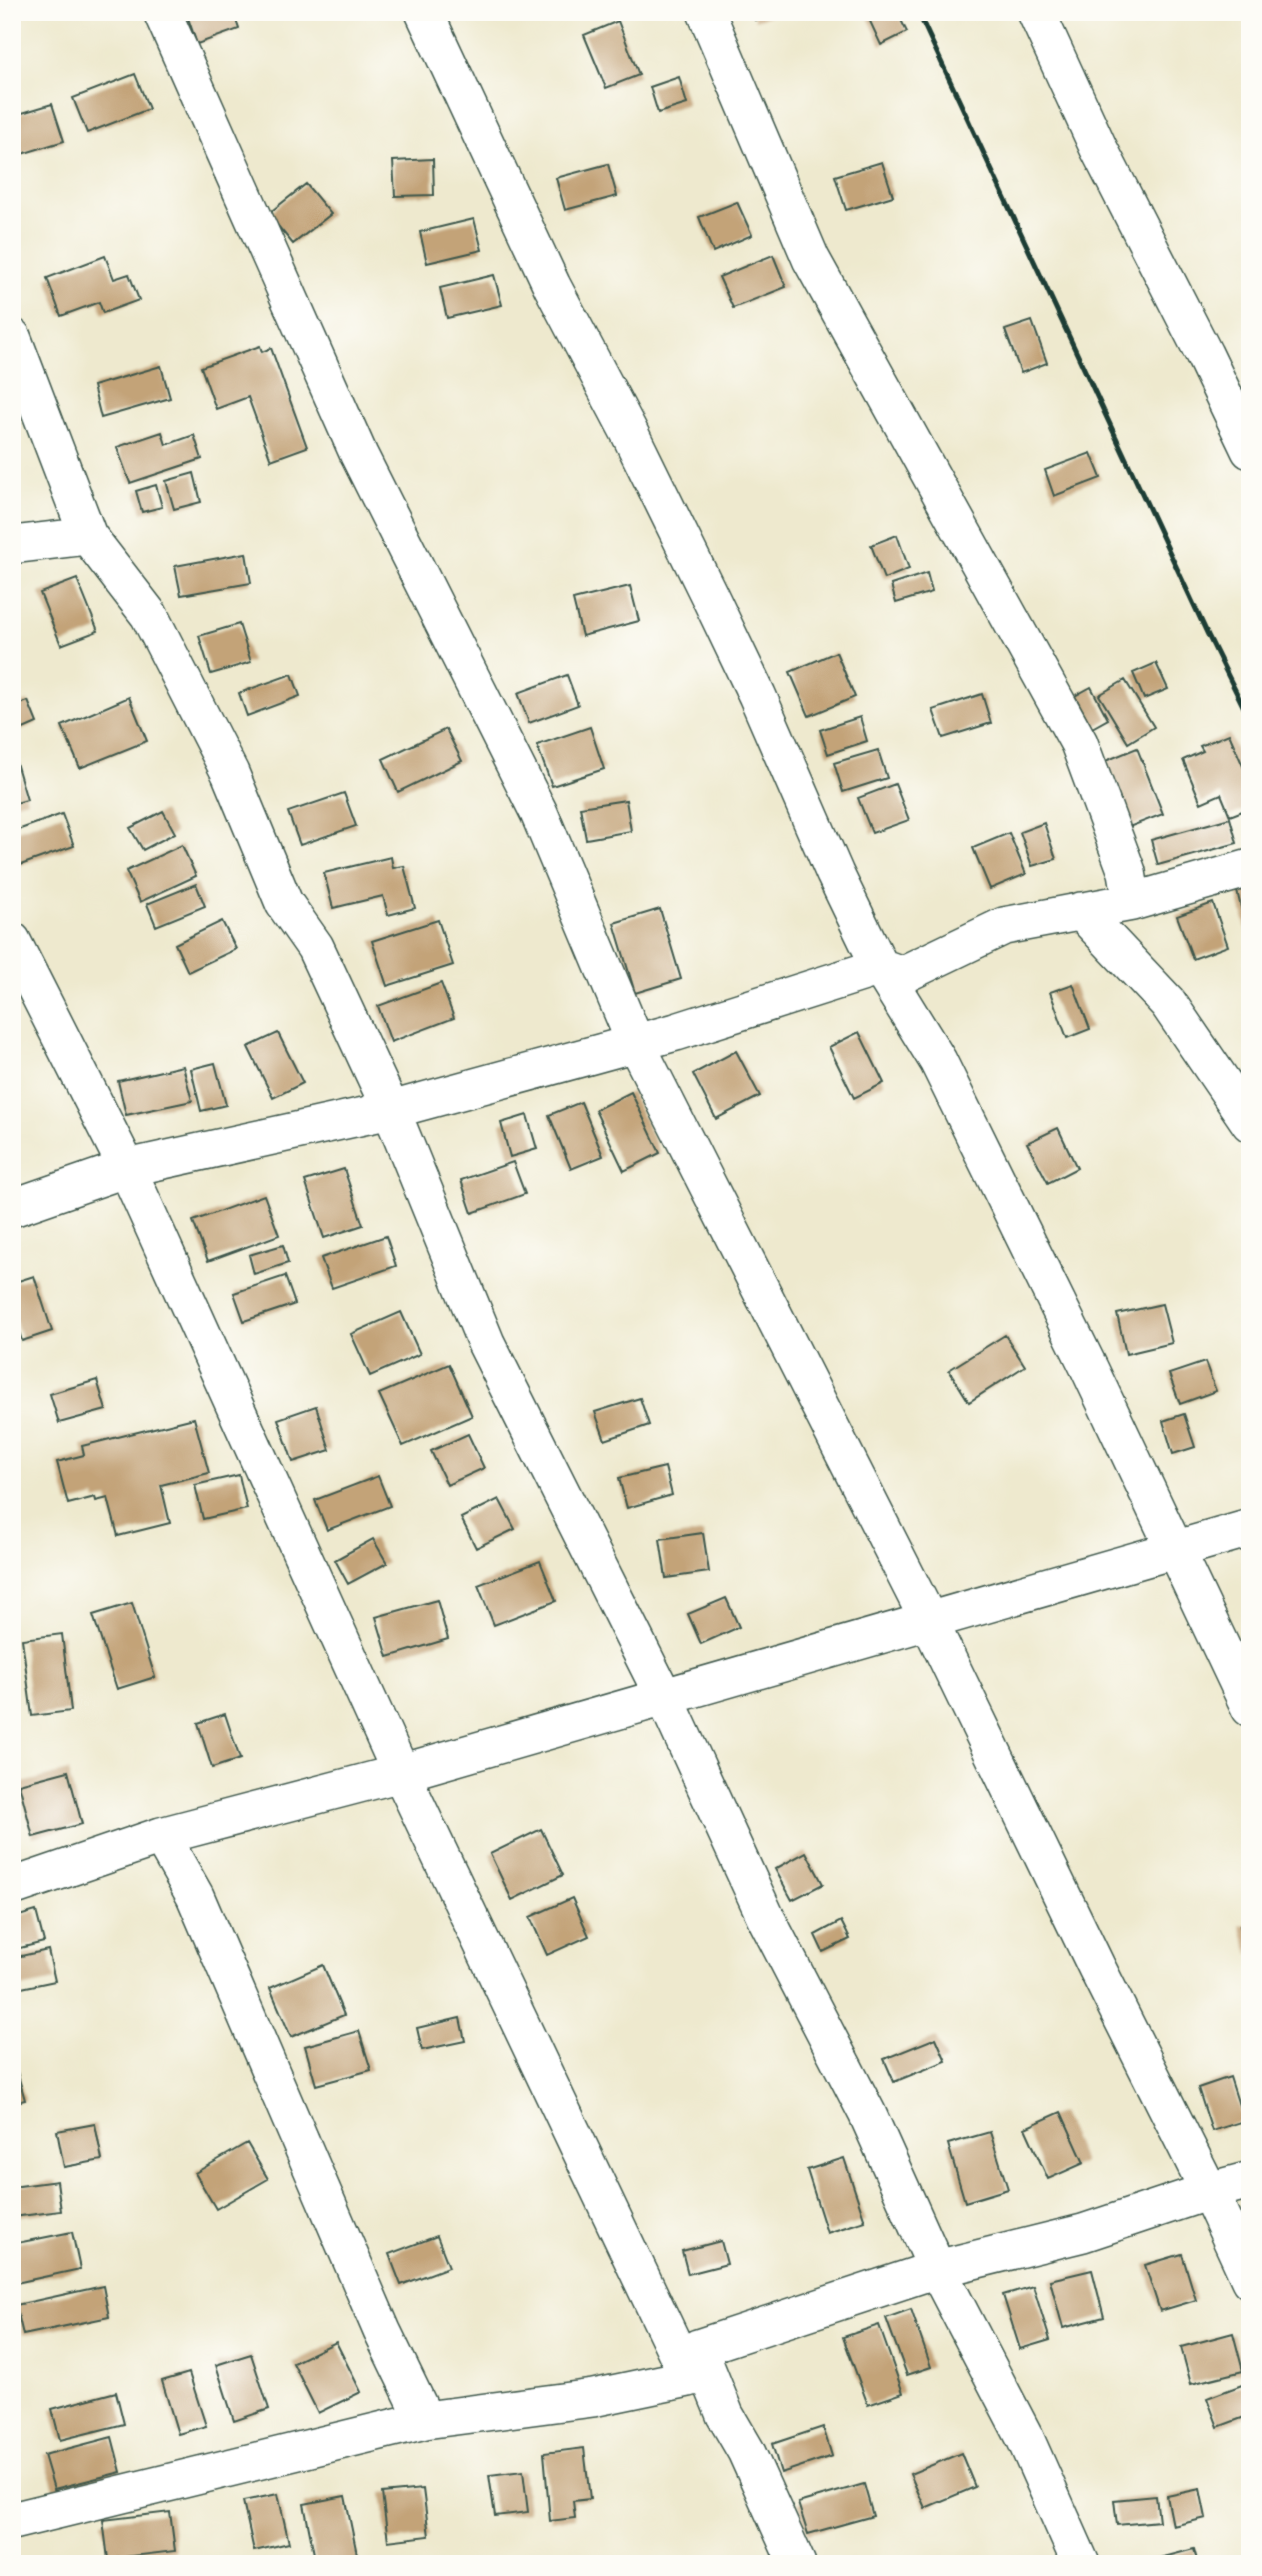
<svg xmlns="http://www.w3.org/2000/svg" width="1262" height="2576" font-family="'Gochi Hand',sans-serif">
<rect width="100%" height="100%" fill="#fdfcf7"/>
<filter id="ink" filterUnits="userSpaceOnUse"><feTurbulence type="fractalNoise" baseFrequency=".0143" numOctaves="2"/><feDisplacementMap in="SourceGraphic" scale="14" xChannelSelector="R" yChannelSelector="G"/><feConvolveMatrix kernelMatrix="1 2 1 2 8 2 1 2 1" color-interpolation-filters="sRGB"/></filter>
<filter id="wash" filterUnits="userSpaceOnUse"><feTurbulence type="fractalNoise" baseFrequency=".00686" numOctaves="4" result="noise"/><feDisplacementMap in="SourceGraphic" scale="28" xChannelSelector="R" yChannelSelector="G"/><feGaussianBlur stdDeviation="1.57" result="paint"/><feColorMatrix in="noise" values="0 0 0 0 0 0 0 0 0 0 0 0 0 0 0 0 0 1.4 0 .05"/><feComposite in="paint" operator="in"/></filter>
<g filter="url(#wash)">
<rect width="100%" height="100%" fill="#eee9ce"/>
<g id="blocks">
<path fill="#c3a378" d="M195,12H233L239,29L197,44L187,15Z
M752,12H777V13L755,20Z
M878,12H897L907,32L881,45L868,17Z
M618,21L639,75L606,88L584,35Z
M135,74L149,109L87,133L73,98Z
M679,77L687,104L658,113L650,87Z
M52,104L64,141L12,157V116Z
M433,159L434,195L395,196L393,161Z
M882,162L893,196L846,210L835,176Z
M608,164L617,196L565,210L556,178Z
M306,184L331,214L293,244L268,214Z
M737,202L752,235L713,252L699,217Z
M474,219L482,250L427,263L420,232Z
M773,255L786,287L733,308L719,277Z
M105,256L114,279L129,274L139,300L103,313L99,302L61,316L47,278Z
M494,275L502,305L447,318L440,288Z
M1032,321L1047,363L1021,373L1005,330Z
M260,346L262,352L271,348L307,447L271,460L248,397L216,409L201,367Z
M161,366L170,398L101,418L93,386Z
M162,432L166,445L194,435L202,459L130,483L117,447Z
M1091,453L1101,478L1054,496L1045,470Z
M194,473L201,502L174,509L166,481Z
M156,485L162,507L142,512L136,491Z
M897,535L909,569L884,579L871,545Z
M246,553L251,583L181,595L175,566Z
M927,573L932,592L896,603L891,585Z
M77,579L98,631L61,645L40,593Z
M630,586L639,621L582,636L573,600Z
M239,624L251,662L211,674L199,636Z
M836,652L855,697L809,716L790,672Z
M1156,663L1168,689L1144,699L1133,673Z
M292,674L300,696L247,716L239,693Z
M567,675L578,705L529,723L518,693Z
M1125,680L1154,727L1128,743L1099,695Z
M1091,687L1108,719L1092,728L1075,696Z
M982,694L991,723L943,738L933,710Z
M129,697L147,741L80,768L62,726Z
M28,701L37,723L12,734V707Z
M860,717L867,741L828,754L820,730Z
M590,727L604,769L552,786L537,745Z
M446,729L462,761L398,792L383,759Z
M1229,734L1250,782V808L1230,816L1221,794L1201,803L1183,760L1203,751L1200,746Z
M1137,748L1163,814L1129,827L1103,762Z
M878,750L887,778L843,792L834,763Z
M15,759L27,800L12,804V760Z
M895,784L909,820L872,833L858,798Z
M344,793L356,826L300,845L288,812Z
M626,800L631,831L586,839L580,807Z
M163,811L175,833L143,850L130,828Z
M62,814L74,846L12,868V832Z
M1230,818L1237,843L1158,865L1151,840Z
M1044,823L1056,859L1032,866L1020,832Z
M1009,833L1026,874L990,889L973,848Z
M182,845L196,876L140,902L126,871Z
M391,857L393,868L404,866L415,908L388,915L383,896L333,908L324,873Z
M196,884L205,906L156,926L147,904Z
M1250,884V940H1249L1236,887Z
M1213,903L1228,946L1193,959L1177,916Z
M660,909L681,979L635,993L614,923Z
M438,920L453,965L387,986L372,941Z
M222,921L236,949L188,972L175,944Z
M441,983L454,1018L391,1042L378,1006Z
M1073,984L1090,1029L1067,1038L1050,992Z
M859,1032L884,1083L854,1098L829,1047Z
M278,1033L303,1083L273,1098L248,1047Z
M736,1051L760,1096L716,1119L693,1074Z
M215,1063L226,1105L201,1111L191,1069Z
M183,1066L192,1101L126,1115L118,1081Z
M631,1092L660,1153L624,1171L595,1110Z
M581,1102L603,1156L571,1169L549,1115Z
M527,1115L537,1149L510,1157L501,1123Z
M1058,1128L1077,1168L1048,1183L1027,1143Z
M513,1162L525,1194L472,1213L461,1180Z
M344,1169L363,1225L324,1238L305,1181Z
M264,1195L279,1235L208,1261L193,1221Z
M386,1236L396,1266L332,1288L321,1258Z
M283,1245L288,1263L254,1274L249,1255Z
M34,1276L52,1331L22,1341L12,1310V1283Z
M285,1276L295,1304L244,1321L234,1293Z
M1162,1304L1172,1343L1126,1354L1117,1314Z
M401,1312L420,1354L370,1376L351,1334Z
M1005,1335L1025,1366L969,1402L949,1370Z
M1205,1362L1216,1391L1180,1404L1169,1374Z
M449,1364L472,1416L403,1446L379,1394Z
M97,1380L106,1410L59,1423L50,1394Z
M640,1398L649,1425L605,1440L595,1412Z
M316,1406L330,1450L293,1462L278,1419Z
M1184,1414L1195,1447L1173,1454L1163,1421Z
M194,1418L209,1473L161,1485L170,1523L118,1536L108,1498L96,1501L95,1497L68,1504L57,1462L84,1455L82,1446Z
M468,1434L484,1468L447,1485L431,1451Z
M665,1467L672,1495L627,1508L619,1478Z
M239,1475L247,1509L203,1519L195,1485Z
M378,1476L390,1506L327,1530L315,1500Z
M499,1499L515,1529L476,1548L461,1518Z
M703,1533L709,1572L666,1578L660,1539Z
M373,1539L387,1563L348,1584L335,1560Z
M540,1561L556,1601L494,1625L478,1585Z
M726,1598L739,1627L701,1644L688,1614Z
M437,1600L448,1639L388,1657L376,1617Z
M132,1603L155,1677L117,1689L93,1615Z
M62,1634L71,1711L32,1716L22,1639Z
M225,1714L240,1759L212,1768L198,1723Z
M68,1771L82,1824L33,1837L19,1784Z
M541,1829L563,1875L512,1900L490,1854Z
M806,1852L823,1884L792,1900L775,1869Z
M572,1898L589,1936L547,1955L530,1917Z
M36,1911L44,1942L12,1950V1918Z
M841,1921L850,1939L823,1952L815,1935Z
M1250,1923V1953H1249L1240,1926Z
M48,1950L55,1981L12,1990V1958Z
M323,1965L344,2015L291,2037L270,1988Z
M460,2018L465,2041L422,2050L417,2028Z
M359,2031L371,2070L316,2085L305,2046Z
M936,2038L946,2061L894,2082L884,2059Z
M16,2068L25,2100L12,2103V2069Z
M1230,2077L1244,2121L1212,2131L1198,2088Z
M1061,2112L1084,2163L1048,2179L1025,2128Z
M95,2124L102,2160L64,2167L57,2131Z
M990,2132L1008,2189L965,2202L948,2144Z
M247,2143L268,2179L216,2209L195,2173Z
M844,2158L865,2221L827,2233L807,2170Z
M57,2181L61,2211L12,2217V2187Z
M72,2232L80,2269L16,2283L12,2267V2244Z
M437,2236L449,2267L401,2285L389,2254Z
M721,2241L727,2264L688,2274L682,2251Z
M1182,2254L1196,2300L1160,2311L1145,2265Z
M1092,2270L1104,2317L1063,2328L1050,2280Z
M103,2286L109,2317L23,2335L16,2305Z
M1033,2286L1050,2340L1020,2349L1003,2295Z
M911,2309L931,2367L907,2375L886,2318Z
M879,2325L903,2393L868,2405L843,2337Z
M1233,2333L1243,2371L1191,2384L1181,2347Z
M336,2342L361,2392L318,2413L293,2363Z
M251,2354L269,2409L234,2421L216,2365Z
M189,2373L206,2426L178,2434L162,2381Z
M1250,2382V2415L1218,2427L1207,2398Z
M116,2392L124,2424L60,2440L52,2409Z
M823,2427L832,2456L781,2473L772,2444Z
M112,2437L121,2472L54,2489L44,2455Z
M584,2448L590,2499L573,2501L575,2518L550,2521L544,2453Z
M961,2453L975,2487L925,2508L910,2474Z
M523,2471L528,2512L495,2516L489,2475Z
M864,2484L873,2516L808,2534L798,2503Z
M423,2489L429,2536L388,2541L382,2493Z
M1200,2489L1206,2518L1173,2526L1167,2496Z
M278,2494L289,2543L254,2551L243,2501Z
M345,2496L359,2564H316L304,2504Z
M1156,2496L1159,2521L1117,2525L1114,2500Z
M170,2512L175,2551L108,2559L103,2520Z
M1194,2549L1198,2564H1141V2563Z"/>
</g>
</g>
<g filter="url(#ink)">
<use href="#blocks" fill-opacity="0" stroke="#3e574b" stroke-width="2"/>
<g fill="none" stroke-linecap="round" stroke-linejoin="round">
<g stroke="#3e574b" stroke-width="40">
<path id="minor" d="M162,12L359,455L539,813L635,1042L929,1621L1097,1968L1209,2191L1250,2180
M424,12L552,286L629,432L710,597L757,695L835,874L880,967L938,1061L1089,1368L1250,1708
M706,12L811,259L1079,743L1127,872L1132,902
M1036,12L1098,147L1204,354L1250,450
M12,337L88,536
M12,545L88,536L149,615L230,773L284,903L315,947L391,1110L486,1343L672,1713L766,1918L867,2113L937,2269L1083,2233L1209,2191L1250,2280
M1081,911L1168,1003L1250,1123
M12,941L127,1168L401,1773L689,2378
M12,1208L127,1168L391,1110L676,1032L880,967L902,975L1004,926L1132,902L1250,868
M161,1836L195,1896L382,2331L425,2420
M12,1887L161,1836L401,1773L1250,1528
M698,2348L937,2269L1025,2438L1081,2564
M698,2348L725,2415L746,2451L797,2564
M12,2521L425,2420L593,2398L689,2378L696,2355"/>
</g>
<use href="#minor" stroke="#fff" stroke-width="37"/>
<path stroke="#1f3d34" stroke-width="5" d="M918,12L1208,635L1250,720"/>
</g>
</g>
<rect width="1262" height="2576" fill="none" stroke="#fdfcf7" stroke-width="42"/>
</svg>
